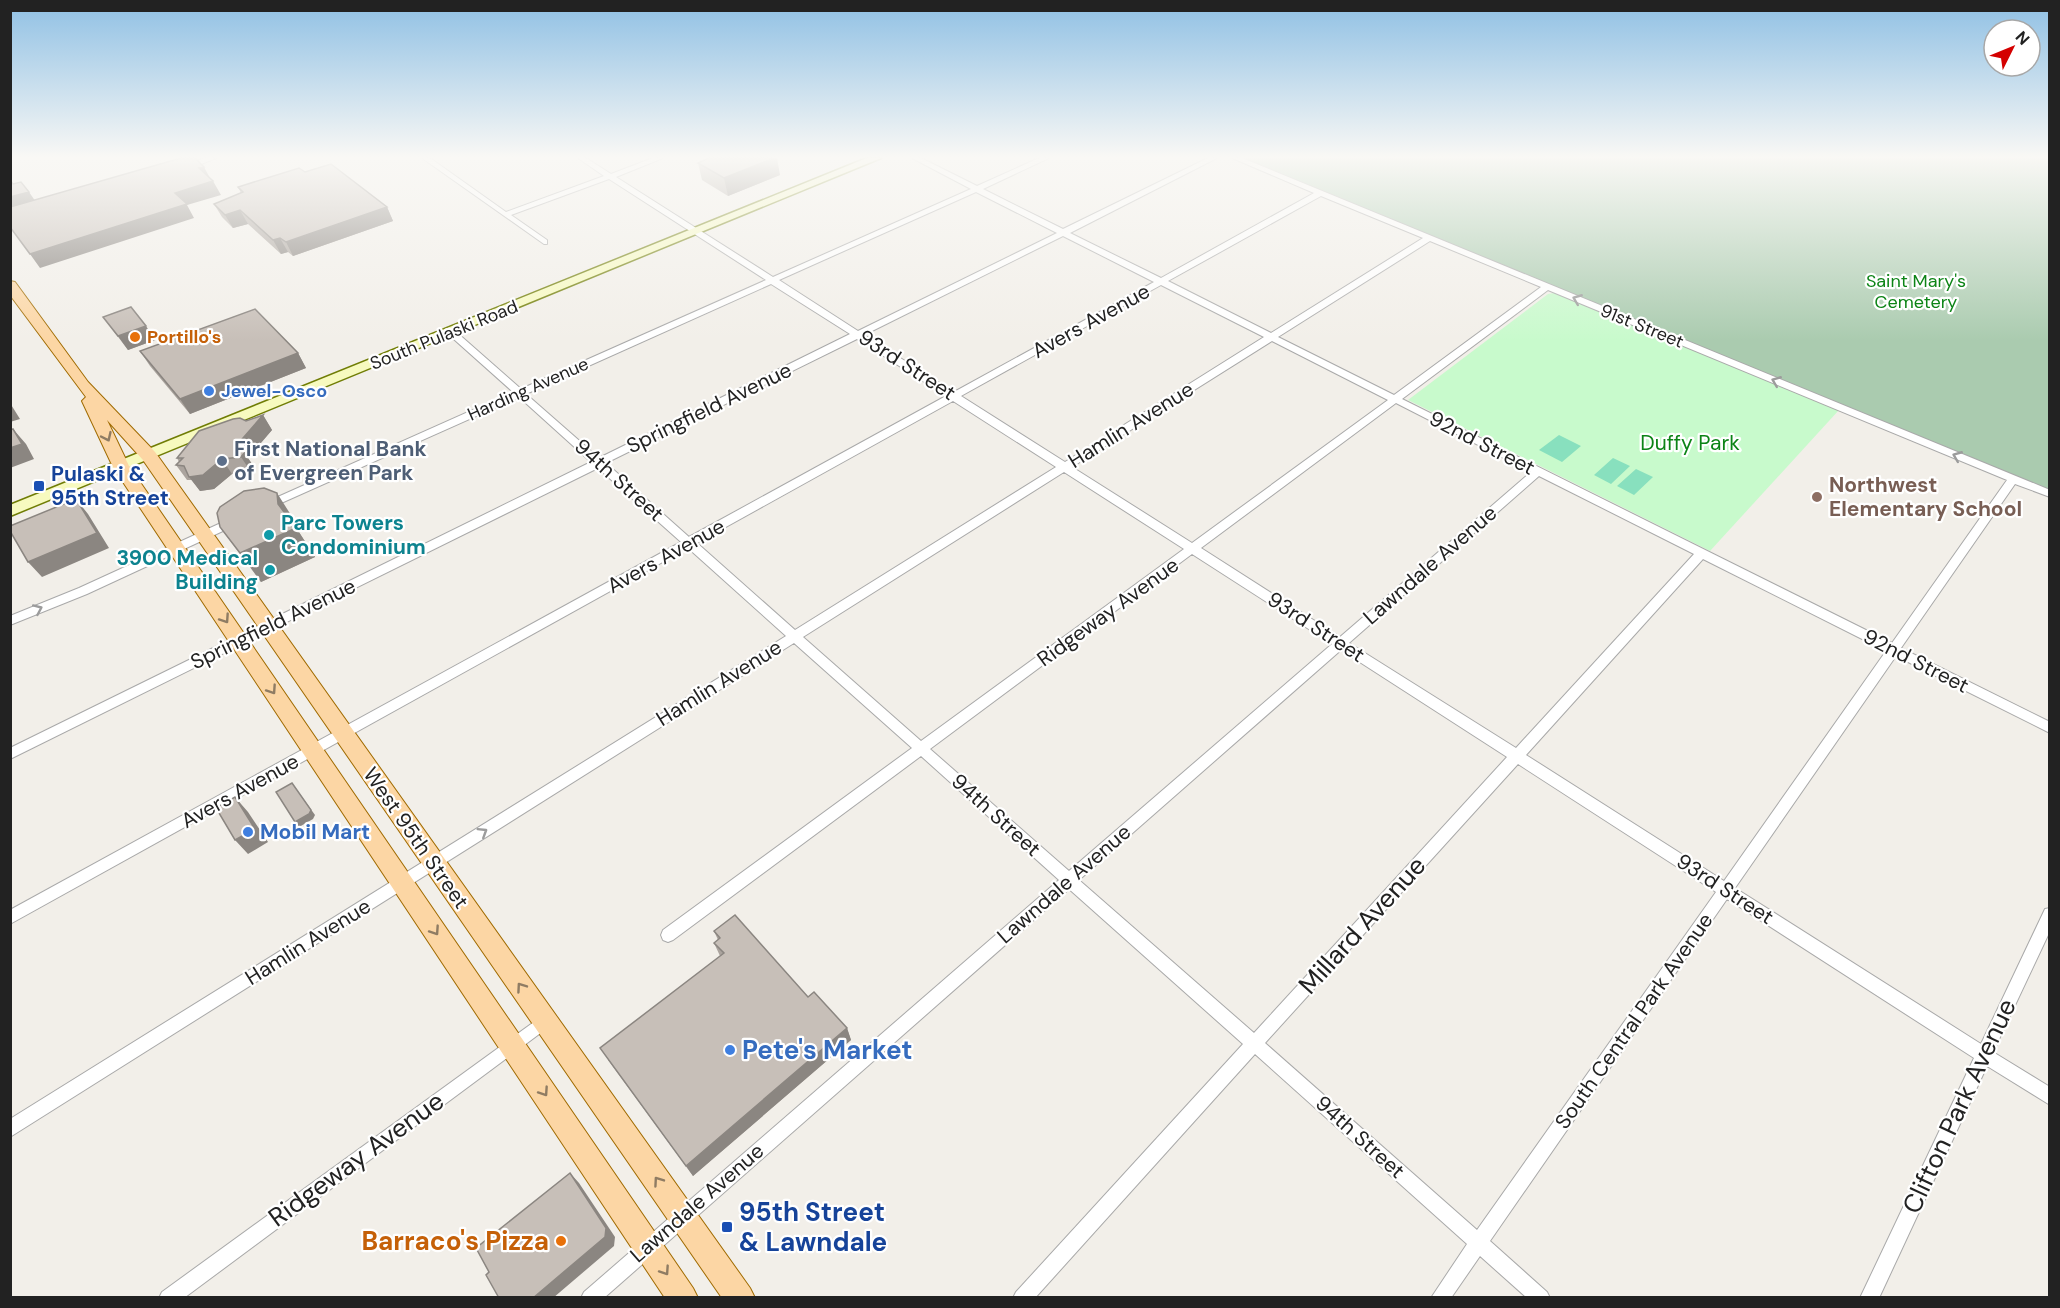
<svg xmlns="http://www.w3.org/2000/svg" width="2060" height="1308" font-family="'DM Sans',sans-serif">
<rect width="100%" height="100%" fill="#f2efe9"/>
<path fill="#aacbaf" d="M1243,158H2049V490Z"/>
<path fill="#c8facc" d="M1554,293L1558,294L1839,410L1710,551L1408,400L1548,294Z"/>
<path fill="#88e0be" d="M1559,435L1581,446L1562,462L1539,450Z
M1613,458L1630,466L1611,484L1594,475Z
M1636,469L1653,477L1634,495L1617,486Z"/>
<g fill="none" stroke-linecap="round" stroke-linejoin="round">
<g stroke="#a9a9a9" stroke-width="2">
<path id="minor" d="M205,158H216L189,169L182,167Z
M422,158H430L506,212L604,176L578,158H586L611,174L653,158H663L616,177L773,277L971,189L912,158H921L977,186L1039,158H1049L983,189L1063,229L1208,158H1217L1070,233L1161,278L1314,193L1232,158H1242L2050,490V497L2015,484L1901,648L2050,722V733L1896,656L1735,888L1981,1044L2045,909L2050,908V931L1993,1052L2050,1087V1105L1987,1066L1879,1298H1860L1974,1058L1727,899L1490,1241L1547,1292L1550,1298H1527L1480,1256L1451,1298H1431L1467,1244L1255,1054L1035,1298H1013L1016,1292L1243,1044L1069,889L604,1298H581L584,1292L1059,880L921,756L673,940L668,942L663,940L661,935L663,930L912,748L794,643L10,1137V1119L786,636L688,548L10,924V910L681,542L598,468L10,759V748L591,462L519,397L270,508H262L261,506L262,504L513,392L448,334V330H454L521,389L766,280L609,179L511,215L547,240V244H544ZM976,192L1057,233L858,331L779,280ZM1321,196L1423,238L1271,333L1168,281ZM1063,236L1154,282L954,392L864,335ZM1430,241L1541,287L1394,395L1278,337ZM771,284L850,334L599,458L526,394ZM1161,285L1264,337L1065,462L961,396ZM1548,290L2007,480L1892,643L1402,399ZM857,339L946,396L689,537L606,463ZM1272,341L1388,400L1192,543L1072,467ZM953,401L1056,467L795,630L697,543ZM1396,403L1531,472L1340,637L1201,548ZM1064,472L1184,549L921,741L803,637ZM1539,476L1694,554L1516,748L1349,643ZM1192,554L1332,644L1069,871L930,749ZM1703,559L1886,651L1724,881L1526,755ZM1341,650L1507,757L1254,1033L1079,880ZM1518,764L1716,892L1477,1230L1265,1043Z
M234,517L239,521L238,524L87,594L10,625V616L79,588Z
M545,1014L550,1016L553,1021L550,1026L184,1298H159L162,1292Z"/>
</g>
<g stroke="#707d05" stroke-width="3">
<path id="secondary" d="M867,158H881L10,516V505Z"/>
</g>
<g stroke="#a06b00" stroke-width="2">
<path id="primary" d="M10,281L15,282L88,382L155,452L750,1288L755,1298H722L143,460L107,420L129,466L693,1288L698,1298H665L113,467L82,401L86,397L10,295Z"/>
</g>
<use href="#minor" fill="#fff" fill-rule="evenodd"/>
<use href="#secondary" fill="#f7fabf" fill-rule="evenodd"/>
<use href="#primary" fill="#fcd6a4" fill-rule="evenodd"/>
</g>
<path fill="#aba49e" d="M698,163L780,175L728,196L702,180Z
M305,172L387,207L393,221L293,256L288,252L281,254L248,224L233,228L222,217L214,204L241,193L238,187Z
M103,317L155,340L128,350Z
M140,351L298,353L306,368L190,414L150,366Z
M263,415L272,430L248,458L254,467L251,472L232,474L214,489L200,491L192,480H187L176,465L179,462L177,458L246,421Z
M296,523L297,529L315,557L261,582L220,527Z
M714,931L808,997L847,1028L851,1040L693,1176L608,1060L720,956L714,943L718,940Z"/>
<path fill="#8b8681" d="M774,158H777L780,175L728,196L724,178Z
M204,167L211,180L199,168Z
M213,181L221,195L187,205L194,218L40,268L30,254L175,193Z
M29,192L38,205L10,213V197Z
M387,207L393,221L293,256L286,242Z
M240,210L248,224L233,228L225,215Z
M280,238L288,252L281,254L273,240Z
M146,326L155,340L128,350L118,336Z
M298,353L306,368L190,414L180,399Z
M10,403L20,419L10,422Z
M263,415L272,430L248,458L254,467L251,472L241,457L237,445Z
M13,429L26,444L34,459L10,468V448Z
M222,459L232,474L214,489L200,491L189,477Z
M277,493L296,523L297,529L315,557L261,582L240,553L278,504Z
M76,499L88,514L109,548L42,577L28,562Z
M292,783L315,815L313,819L299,827L295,822Z
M235,797L248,812L268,842L248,854L235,840Z
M847,1028L851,1040L693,1176L686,1166Z
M570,1173L579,1183L615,1237L614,1246L553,1298H533Z"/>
<path fill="#c7bfb8" stroke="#8b8681" stroke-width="1.5" d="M181,158H195L204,167L199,168L213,181L175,193L187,204L30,254L10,227V207Z
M709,158H774L724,178L698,163Z
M331,164L387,207L286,242L280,238L273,240L240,210L225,215L214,204L243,192L238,187L299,168L305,172Z
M10,180L13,184L21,182L29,192L10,197Z
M131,307L146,326L118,336L103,317Z
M255,309L298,353L180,399L140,351Z
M263,415L237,445L245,452L241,457L222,459L203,475L189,477L184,466L176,465L183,458H177L199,431L233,419L240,418L246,421Z
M13,429L22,444L10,448V430Z
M264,488L277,493L278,504L296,528L240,553L220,527L217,513L220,507L244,491Z
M76,499L97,533L28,562L10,531V526Z
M292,783L311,810L309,814L295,822L276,792Z
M235,797L255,829L235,840L216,808Z
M735,915L808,997L814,992L847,1028L686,1166L600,1048L724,953L714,943L720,938L714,931Z
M570,1173L606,1228L605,1237L533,1298H499L486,1275L489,1272L476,1248Z"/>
<defs><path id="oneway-chevron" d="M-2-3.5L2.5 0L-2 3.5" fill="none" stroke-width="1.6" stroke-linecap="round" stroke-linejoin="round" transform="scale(1.5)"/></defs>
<g stroke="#9c9c9c">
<use href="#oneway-chevron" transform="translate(1577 299) rotate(-158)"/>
<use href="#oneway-chevron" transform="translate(1776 381) rotate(-158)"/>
<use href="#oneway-chevron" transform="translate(1957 456) rotate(-158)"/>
<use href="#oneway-chevron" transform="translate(38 609) rotate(-24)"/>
<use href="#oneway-chevron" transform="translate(483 832) rotate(-32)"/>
</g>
<g stroke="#8f7c63">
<use href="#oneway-chevron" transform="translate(107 437) rotate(65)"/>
<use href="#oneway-chevron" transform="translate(225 619) rotate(56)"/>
<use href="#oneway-chevron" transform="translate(272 690) rotate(56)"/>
<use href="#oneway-chevron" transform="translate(435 931) rotate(56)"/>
<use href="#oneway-chevron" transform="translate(521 987) rotate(-125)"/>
<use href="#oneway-chevron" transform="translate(544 1092) rotate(56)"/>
<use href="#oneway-chevron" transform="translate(658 1181) rotate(-125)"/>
<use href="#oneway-chevron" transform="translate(665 1271) rotate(56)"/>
</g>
<linearGradient id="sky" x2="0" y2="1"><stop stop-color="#8fc0e4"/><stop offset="0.46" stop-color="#f9f8f5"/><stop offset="1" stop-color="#f9f8f5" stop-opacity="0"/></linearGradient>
<rect width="2060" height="341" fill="url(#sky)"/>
<g fill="#e8710a" stroke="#fff" stroke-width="2">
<circle cx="135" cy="337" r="6"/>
<circle cx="561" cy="1241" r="6"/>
</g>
<g fill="#3f7fe0" stroke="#fff" stroke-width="2">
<circle cx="209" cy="391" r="6"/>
<circle cx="248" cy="832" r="6"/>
<circle cx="730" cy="1050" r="6"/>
</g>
<circle fill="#5c6f8a" stroke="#fff" stroke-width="2" cx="222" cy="461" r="6"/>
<g fill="#1a4fb4" stroke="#fff" stroke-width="2">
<rect x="33" y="480" width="12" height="12" rx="3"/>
<rect x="721" y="1221" width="12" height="12" rx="3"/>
</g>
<circle fill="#8d6e63" stroke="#fff" stroke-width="2" cx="1817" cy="497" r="6"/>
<g fill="#0f9aa8" stroke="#fff" stroke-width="2">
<circle cx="269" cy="535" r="6"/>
<circle cx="270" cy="570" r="6"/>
</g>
<g text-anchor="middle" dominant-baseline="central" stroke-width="4.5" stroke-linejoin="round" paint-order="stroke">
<g font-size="18" fill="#0c8416" stroke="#fff">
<text x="1916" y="281">Saint Mary's<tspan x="1916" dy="21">Cemetery</tspan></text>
</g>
<g font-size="18" fill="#222" stroke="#fff">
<text transform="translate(1642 326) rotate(22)">91st Street</text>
<text transform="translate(444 335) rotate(-22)">South Pulaski Road</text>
<text transform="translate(528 389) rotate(-24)">Harding Avenue</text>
</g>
<g font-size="18" font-weight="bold" fill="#c56008" stroke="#fff" text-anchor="start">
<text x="147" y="337">Portillo's</text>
</g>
<g font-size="18" font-weight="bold" fill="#366cbe" stroke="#fff" text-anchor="start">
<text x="221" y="391">Jewel-Osco</text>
</g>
<g font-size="21" fill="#222" stroke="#fff">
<text transform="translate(1091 321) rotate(-29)">Avers Avenue</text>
<text transform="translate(907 365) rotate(33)">93rd Street</text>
<text transform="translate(709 408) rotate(-26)">Springfield Avenue</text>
<text transform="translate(1131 425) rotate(-32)">Hamlin Avenue</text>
<text transform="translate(1482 443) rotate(27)">92nd Street</text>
<text transform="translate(619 480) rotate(42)">94th Street</text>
<text transform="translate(666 556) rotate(-29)">Avers Avenue</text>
<text transform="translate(1430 565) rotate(-41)">Lawndale Avenue</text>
<text transform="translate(1108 612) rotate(-36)">Ridgeway Avenue</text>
<text transform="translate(273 624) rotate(-26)">Springfield Avenue</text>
<text transform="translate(1316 627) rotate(33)">93rd Street</text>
<text transform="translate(1916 661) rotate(27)">92nd Street</text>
<text transform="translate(719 683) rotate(-32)">Hamlin Avenue</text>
<text transform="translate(240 791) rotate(-29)">Avers Avenue</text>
<text transform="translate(996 815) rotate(42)">94th Street</text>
<text transform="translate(416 838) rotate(55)">West 95th Street</text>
<text transform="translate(1064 884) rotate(-41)">Lawndale Avenue</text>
<text transform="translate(1725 889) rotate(33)">93rd Street</text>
<text transform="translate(308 942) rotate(-32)">Hamlin Avenue</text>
<text transform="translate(1634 1021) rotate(-55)">South Central Park Avenue</text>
<text transform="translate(1360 1137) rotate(42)">94th Street</text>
<text transform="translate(697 1203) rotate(-41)">Lawndale Avenue</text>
</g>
<g font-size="21" fill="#0c8416" stroke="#fff">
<text x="1690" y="443">Duffy Park</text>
</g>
<g font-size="21" font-weight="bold" fill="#4e5e75" stroke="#fff" text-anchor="start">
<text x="234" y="449">First National Bank<tspan x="234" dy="24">of Evergreen Park</tspan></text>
</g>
<g font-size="21" font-weight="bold" fill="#164399" stroke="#fff" text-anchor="start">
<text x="51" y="474">Pulaski &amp;<tspan x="51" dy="24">95th Street</tspan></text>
</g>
<g font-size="21" font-weight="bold" fill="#785e54" stroke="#fff" text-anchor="start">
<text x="1829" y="485">Northwest<tspan x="1829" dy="24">Elementary School</tspan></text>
</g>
<g font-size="21" font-weight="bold" fill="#0d838f" stroke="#fff" text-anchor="start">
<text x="281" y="523">Parc Towers<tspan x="281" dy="24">Condominium</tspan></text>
<text x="258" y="558" text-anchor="end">3900 Medical<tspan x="258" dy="24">Building</tspan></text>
</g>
<g font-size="21" font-weight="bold" fill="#366cbe" stroke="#fff" text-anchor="start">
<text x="260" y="832">Mobil Mart</text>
</g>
<g font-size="26" fill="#222" stroke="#fff">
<text transform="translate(1362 925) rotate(-48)">Millard Avenue</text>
<text transform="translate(1959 1106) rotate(-65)">Clifton Park Avenue</text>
<text transform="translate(356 1159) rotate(-36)">Ridgeway Avenue</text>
</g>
<g font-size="26" font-weight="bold" fill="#366cbe" stroke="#fff" text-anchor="start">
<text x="742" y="1050">Pete's Market</text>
</g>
<g font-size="26" font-weight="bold" fill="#164399" stroke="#fff" text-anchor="start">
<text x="739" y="1212">95th Street<tspan x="739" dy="30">&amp; Lawndale</tspan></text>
</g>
<g font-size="26" font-weight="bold" fill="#c56008" stroke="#fff" text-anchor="end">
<text x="549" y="1241">Barraco's Pizza</text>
</g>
</g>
<rect width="2060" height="1308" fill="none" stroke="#222222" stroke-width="24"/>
<g transform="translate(2012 48) rotate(47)"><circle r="28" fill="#ffffff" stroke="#a7a7a7" stroke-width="1.5"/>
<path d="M0-4.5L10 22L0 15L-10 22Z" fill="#d40000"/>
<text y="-9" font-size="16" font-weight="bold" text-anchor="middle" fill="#222222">N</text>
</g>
</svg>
